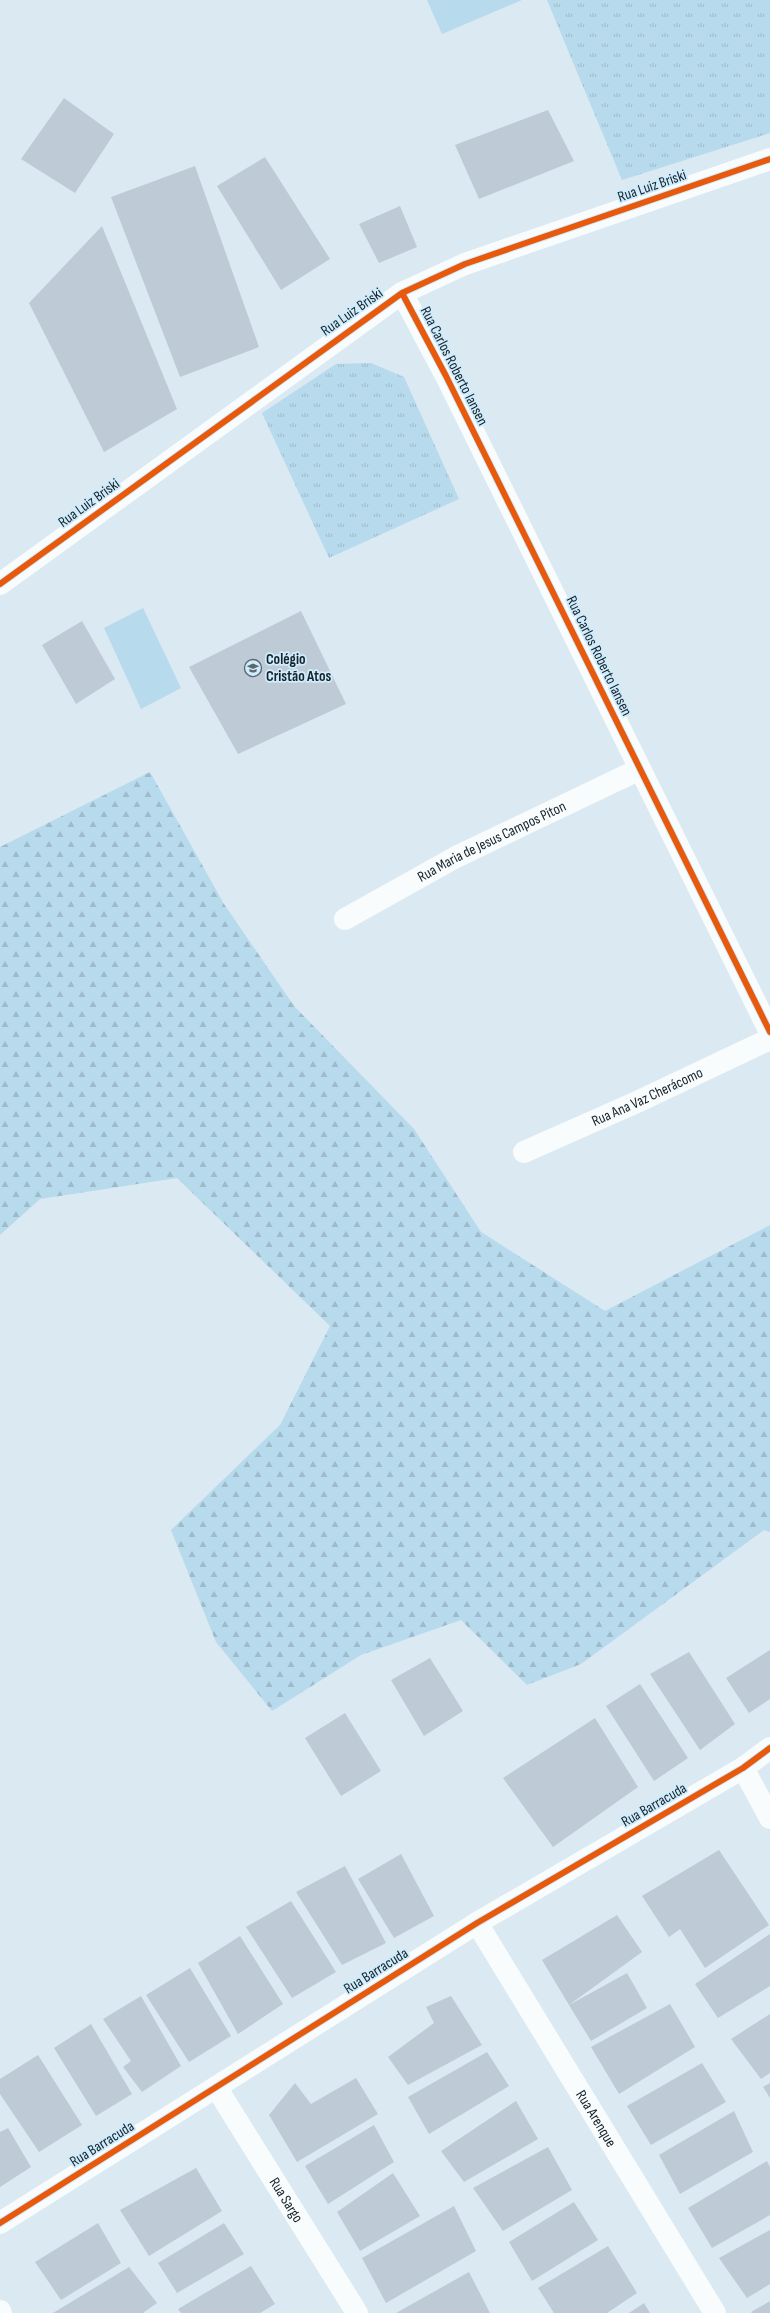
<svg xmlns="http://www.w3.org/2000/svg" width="770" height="2313" font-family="'Sofia Sans Condensed',sans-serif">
<defs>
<pattern id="grass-tufts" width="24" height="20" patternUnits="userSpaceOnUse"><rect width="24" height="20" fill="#b8daed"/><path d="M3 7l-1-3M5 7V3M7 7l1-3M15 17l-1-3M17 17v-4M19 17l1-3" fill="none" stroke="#9dbbcb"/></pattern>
<pattern id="forest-firs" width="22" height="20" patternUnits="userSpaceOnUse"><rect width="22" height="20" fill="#b8daed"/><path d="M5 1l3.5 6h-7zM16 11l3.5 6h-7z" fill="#9dbbcb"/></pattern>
</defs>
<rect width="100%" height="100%" fill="#dae9f2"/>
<path fill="url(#grass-tufts)" d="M547,0H770V133L622,180Z
M371,363L404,377L459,499L329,558L262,413L336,364Z"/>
<path fill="url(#forest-firs)" d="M150,772L224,904L294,1006L414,1129L481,1232L605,1311L770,1225V1532L764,1530L581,1664L527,1685L461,1620L361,1655L272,1711L216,1642L171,1530L280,1425L330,1326L177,1178L40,1199L0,1235V847Z"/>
<path fill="#b8daed" d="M427,0H522L442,34Z
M143,608L181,688L141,709L104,628Z"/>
<path fill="#becbd7" d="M64,98L114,134L75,193L21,159Z
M548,110L574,161L479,199L455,145Z
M265,157L330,259L281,290L217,186Z
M195,166L259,347L180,377L111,197Z
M400,206L417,247L379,263L359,224Z
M102,226L177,409L104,452L29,303Z
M301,611L346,704L238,754L189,667Z
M82,621L115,679L76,704L42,645Z
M770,1650V1699L749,1713L726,1678Z
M689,1652L735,1724L700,1750L650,1674Z
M430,1658L463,1711L424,1736L391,1680Z
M640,1684L688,1758L654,1781L606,1706Z
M345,1713L381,1771L341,1796L305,1738Z
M595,1718L638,1787L553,1847L503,1778Z
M719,1850L769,1925L705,1968L680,1929L669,1937L642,1896Z
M401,1854L434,1916L394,1938L358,1879Z
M345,1866L386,1943L342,1965L296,1892Z
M291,1901L336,1972L292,1998L246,1927Z
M617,1915L642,1952L569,2005L542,1960Z
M770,1934V1986L718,2018L695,1984Z
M240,1936L283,2004L238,2034L198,1963Z
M190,1968L231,2036L189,2062L146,1995Z
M627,1973L647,2008L591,2041L569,2005Z
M141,1996L181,2066L142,2092L123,2067L131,2061L103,2019Z
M451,1996L482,2045L408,2085L388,2057L434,2023L426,2007Z
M670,2004L695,2047L619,2094L591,2047Z
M770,2014V2073L761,2079L731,2039Z
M91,2024L132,2094L96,2116L54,2048Z
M487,2052L509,2086L429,2134L408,2097Z
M38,2055L82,2125L39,2152L0,2094V2079Z
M702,2063L726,2102L651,2145L627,2106Z
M356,2078L378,2114L297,2162L269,2115L295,2083L311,2104Z
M770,2083V2098L763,2087Z
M516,2101L538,2139L464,2182L441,2151Z
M734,2111L753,2152L680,2194L659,2155Z
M374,2125L394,2162L328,2204L305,2166Z
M8,2128L31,2167L0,2187V2132Z
M548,2147L572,2190L503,2231L473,2188Z
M767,2161L770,2167V2215L712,2248L688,2208Z
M196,2168L222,2211L149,2256L120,2210Z
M393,2173L420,2216L360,2251L337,2212Z
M574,2202L598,2240L532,2281L509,2242Z
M454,2206L476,2251L386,2303L362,2258Z
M98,2223L121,2263L61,2300L35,2262Z
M224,2223L244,2254L177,2293L158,2263Z
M770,2230V2284L747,2298L719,2258Z
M608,2246L637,2293L607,2313H554L538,2288Z
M251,2266L275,2304L260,2313H181L178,2309Z
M129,2267L157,2303L143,2313H53Z
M469,2272L490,2313H396Z
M770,2301V2313H752L751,2312Z
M644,2303L650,2313H629Z"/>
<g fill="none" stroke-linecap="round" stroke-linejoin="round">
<g stroke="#f9fcfd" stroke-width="22">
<path d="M402,293L446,376L770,1032"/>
<path d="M0,584L402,293L465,264L770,159"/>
<path id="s1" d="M345,919L456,857L640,769"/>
<path id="s2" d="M524,1152L637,1102L770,1039"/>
<path d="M743,1768L770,1818"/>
<path id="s3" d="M477,1923L715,2313"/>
<path id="s4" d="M216,2087L357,2313"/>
<path d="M0,2223L477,1923L743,1768L770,1748"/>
<path d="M0,2311L1,2313"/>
</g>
<g stroke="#cfecfd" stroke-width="8">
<path id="cycleway" d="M402,293L446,376L770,1032
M0,584L402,293L465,264L770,159
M0,2223L477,1923L743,1768L770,1748"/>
</g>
<use href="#cycleway" stroke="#e8590c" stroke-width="6"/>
</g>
<defs>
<g id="school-ring" transform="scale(0.9)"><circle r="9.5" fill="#cfecfd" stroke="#5b6871" stroke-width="1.5"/><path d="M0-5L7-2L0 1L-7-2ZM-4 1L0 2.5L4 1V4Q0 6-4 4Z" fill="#5b6871"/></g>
</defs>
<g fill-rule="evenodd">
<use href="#school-ring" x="253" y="668"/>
</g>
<g text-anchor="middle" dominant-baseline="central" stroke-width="3.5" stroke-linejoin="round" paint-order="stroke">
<g font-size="15" fill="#16232b" stroke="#cfecfd">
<text transform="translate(652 186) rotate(-19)">Rua Luiz Briski</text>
<text transform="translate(352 312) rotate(-35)">Rua Luiz Briski</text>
<text transform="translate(454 366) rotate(63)">Rua Carlos Roberto Iansen</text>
<text transform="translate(89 503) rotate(-36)">Rua Luiz Briski</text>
<text transform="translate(599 656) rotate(64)">Rua Carlos Roberto Iansen</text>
<text stroke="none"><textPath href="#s1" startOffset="166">Rua Maria de Jesus Campos Piton</textPath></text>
<text stroke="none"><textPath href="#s2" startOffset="135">Rua Ana Vaz Cherácomo</textPath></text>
<text transform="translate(654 1805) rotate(-30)">Rua Barracuda</text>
<text transform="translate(376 1971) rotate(-32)">Rua Barracuda</text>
<text stroke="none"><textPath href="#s3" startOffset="229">Rua Arenque</textPath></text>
<text transform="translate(102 2144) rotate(-32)">Rua Barracuda</text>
<text stroke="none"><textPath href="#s4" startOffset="133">Rua Sargo</textPath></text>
</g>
<g font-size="15" font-weight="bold" fill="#16232b" stroke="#cfecfd" text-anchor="start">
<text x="266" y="659">Colégio<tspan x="266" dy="17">Cristão Atos</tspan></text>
</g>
</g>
</svg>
